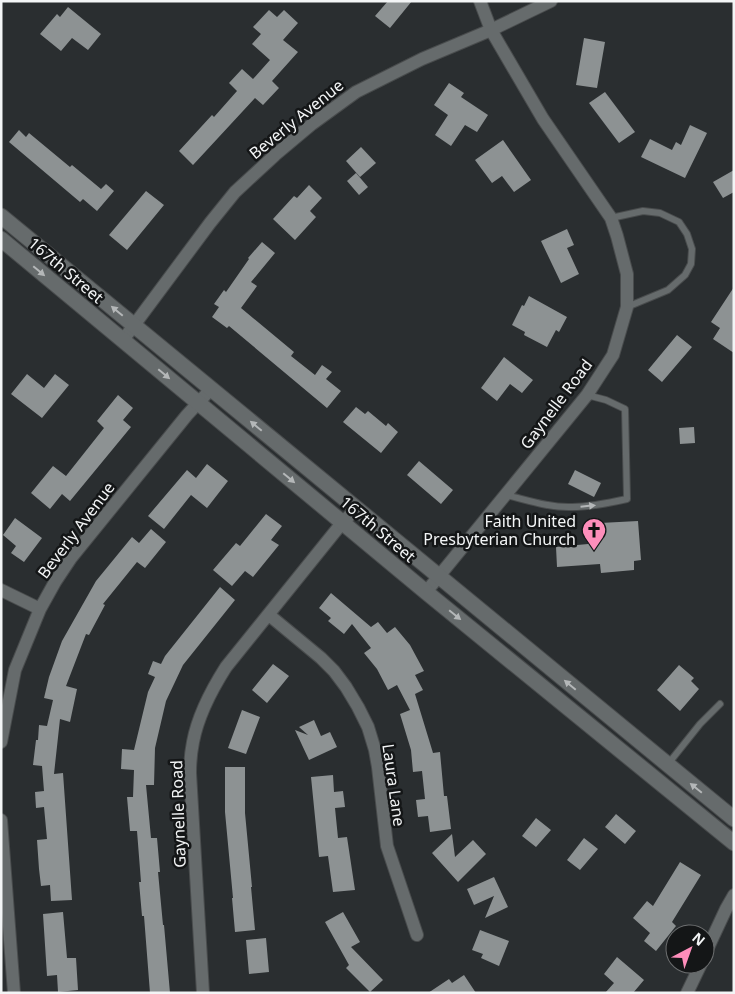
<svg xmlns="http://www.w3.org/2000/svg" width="735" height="994" font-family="'Noto Sans',sans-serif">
<rect width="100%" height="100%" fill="#2a2e30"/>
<path fill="#8d9293" d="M388,1H412L390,28L375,16Z
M68,7L101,34L88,50L72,38L61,51L40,34L57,14L60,17Z
M269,10L277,17L284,10L298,23L283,40L298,52L272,81L279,88L263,105L255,98L193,165L179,151L212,115L214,117L237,91L229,83L242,69L253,79L270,60L252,44L261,34L253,27Z
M584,38L605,42L597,88L576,85Z
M449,83L464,93L461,97L488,115L477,132L465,125L451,146L435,135L448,115L434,105Z
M605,92L635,132L619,143L589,103Z
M690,125L707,133L685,178L641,157L650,139L672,150L676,142L681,145Z
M19,130L26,137L29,133L70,167L72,165L101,189L106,184L114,191L97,211L83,199L80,202L9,142Z
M503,140L531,180L514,192L502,176L492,183L475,160Z
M361,147L376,163L360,177L346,161Z
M734,170V192L723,198L713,182Z
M356,173L368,187L359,195L347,181Z
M309,185L322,198L310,211L316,217L295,240L273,219L294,196L297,198Z
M146,191L164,205L127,250L109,235Z
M567,229L574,245L567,248L579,274L561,283L541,241Z
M262,242L275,253L251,282L257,286L241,308L294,352L291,356L315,375L322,365L332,372L326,379L341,391L327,408L229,326L227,328L212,317L219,307L214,304L224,290L226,292L249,259L248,258Z
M734,287V353L713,339L720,328L711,322Z
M529,296L567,317L559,332L556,330L547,347L524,335L525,332L512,325L522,305L524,306Z
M677,335L692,347L662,382L648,370Z
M504,357L533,380L522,393L510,384L497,401L481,388Z
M27,374L44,388L55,374L69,385L42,418L11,394Z
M118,395L133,408L123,420L131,427L70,501L62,494L50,509L31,493L53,466L66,476L104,428L97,421Z
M356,407L365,414L368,411L386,426L388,423L398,432L381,453L343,422Z
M694,427L695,443L680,444L679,428Z
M419,461L453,490L441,504L407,475Z
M207,464L228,481L207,508L191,495L164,529L148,516L187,470L196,478Z
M575,470L601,483L594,497L568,484Z
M266,514L282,526L271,540L279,545L253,577L245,571L232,586L213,570L236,543L240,546Z
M15,518L42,538L24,562L11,553L16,546L3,535Z
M638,521L641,560L634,561V570L601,573L600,564L557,567L556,547L588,544V538L601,537L600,523Z
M151,529L166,542L145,568L137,562L103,604L105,605L89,635L86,634L66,686L77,689L70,722L60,719L54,774L63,773L72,900L51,901L50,885L41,886L39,869L37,840L47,839L44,807L36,808L35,792L44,791L42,766L33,765L36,740H38L39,725L47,726L53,700L44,698L49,677L62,641L96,581L132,537L139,543Z
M220,587L235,600L183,665L166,701L155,748L154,785H146L151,838H157L160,872H158L163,925H164L170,993H150L144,916H142L139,882H141L137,831H130L127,797H133L134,770L121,769L122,749L134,750L148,692L155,677L148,674L153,661L161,664L165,656Z
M331,593L371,627L378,622L387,633L395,627L410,645L424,671L415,675L423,690L415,694L433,753L440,752L444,796H447L451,829L430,832L428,816L418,817L416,800L425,799L422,771L413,772L411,750L400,714L410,710L397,685L388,690L377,669L364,653L371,648L352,624L344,634L328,621L331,618L319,608Z
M273,664L289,676L267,703L252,690Z
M679,665L694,678L691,681L699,689L680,711L657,690Z
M242,710L260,717L246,754L228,748Z
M314,720L321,736L330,732L337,747L309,760L295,730L308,735L299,727Z
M225,767H245V813L252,887H251L255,930L235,932L232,898H233L225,812Z
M333,775L334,792L343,791L345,807L335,808L338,838L347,837L355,890L333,892L328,856L319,857L311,777Z
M616,814L636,831L625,844L605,827Z
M536,818L551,830L536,847L522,836Z
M452,834L455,857L473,840L486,854L458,882L432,853Z
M584,838L598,849L580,870L567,860Z
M680,862L701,875L672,922L676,926L656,951L644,941L650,933L633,918L647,901L653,906Z
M494,877L508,907L485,918L494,896L474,905L467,889Z
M63,912L67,958H76L78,990L58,992L57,975L47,976L43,914Z
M343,912L360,942L351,947L383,980L370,992L346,968L349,965L325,922Z
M480,930L509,941L499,966L481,958L483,954L472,950Z
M266,938L269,972L249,974L246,940Z
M617,957L644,980L633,993H605L614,983L604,974Z
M464,975L476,993H428L449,979L452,983Z"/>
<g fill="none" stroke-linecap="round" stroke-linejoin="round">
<g stroke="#494c4d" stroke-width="8">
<path id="lane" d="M611,218L643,211L660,213L679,222L687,234L692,249L691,264L685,275L668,290L627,307
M506,495C527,500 550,508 572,507C590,507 609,503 627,499L625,409L606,400L587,395
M668,764L700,724L720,704"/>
</g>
<g stroke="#494c4d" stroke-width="14">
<path id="street" d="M123,340L210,223L235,192L275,155L312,124L356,92L422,59L491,30L551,1
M1,590L40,609
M426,592L587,395L613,355L627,307V274L617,236L611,218L543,119L491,30L480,1
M269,615L321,658L334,671L346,687L358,707L368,727L375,750L378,767L387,846L417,935
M1,742L15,670L40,609L55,582L71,558L187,415L211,389
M1,820L14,993
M705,954L726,909L734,895
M203,993L190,773C190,763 191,752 193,742C198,715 212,689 226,667L342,523L356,509
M687,993L701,964"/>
</g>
<g stroke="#494c4d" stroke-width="17">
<path id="secondary" d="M1,216L734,819
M1,239L426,592L734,843"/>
</g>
<use href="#lane" stroke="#666b6c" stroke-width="6"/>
<use href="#street" stroke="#666b6c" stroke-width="12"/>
<use href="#secondary" stroke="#666b6c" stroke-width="15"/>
</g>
<defs><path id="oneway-solid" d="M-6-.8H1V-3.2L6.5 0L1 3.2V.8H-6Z" transform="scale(1.25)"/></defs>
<g fill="#b4b7b8">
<use href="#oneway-solid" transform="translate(39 271) rotate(40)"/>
<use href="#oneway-solid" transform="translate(117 311) rotate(-140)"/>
<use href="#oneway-solid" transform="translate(164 374) rotate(40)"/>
<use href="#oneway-solid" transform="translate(256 426) rotate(-140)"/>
<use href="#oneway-solid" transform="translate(289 478) rotate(40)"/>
<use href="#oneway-solid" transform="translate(588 506) rotate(-6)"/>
<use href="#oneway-solid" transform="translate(455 615) rotate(39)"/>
<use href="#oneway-solid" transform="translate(570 685) rotate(-140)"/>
<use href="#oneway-solid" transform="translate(696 788) rotate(-141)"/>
</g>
<defs>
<g id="church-pin" transform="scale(1.25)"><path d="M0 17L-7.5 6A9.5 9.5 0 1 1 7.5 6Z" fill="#fe8ebb" stroke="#141617"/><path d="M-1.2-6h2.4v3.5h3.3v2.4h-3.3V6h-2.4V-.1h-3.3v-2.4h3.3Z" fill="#111"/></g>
</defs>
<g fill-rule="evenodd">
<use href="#church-pin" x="594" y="530"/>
</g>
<g text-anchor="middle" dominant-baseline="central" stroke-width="5" stroke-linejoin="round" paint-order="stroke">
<g font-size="16" fill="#f3f5f6" stroke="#141617">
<text transform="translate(296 119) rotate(-39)">Beverly Avenue</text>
<text transform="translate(66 270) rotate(40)">167th Street</text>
<text transform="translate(556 404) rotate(-53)">Gaynelle Road</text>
<text transform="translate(378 529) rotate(40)">167th Street</text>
<text transform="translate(76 530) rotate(-53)">Beverly Avenue</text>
<text transform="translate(394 785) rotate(82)">Laura Lane</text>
<text transform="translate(178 814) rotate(-92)">Gaynelle Road</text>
</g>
<g font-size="16" fill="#f3f5f6" stroke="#141617" text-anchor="end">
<text x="576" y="521">Faith United<tspan x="576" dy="18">Presbyterian Church</tspan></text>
</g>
</g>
<rect width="735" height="994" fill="none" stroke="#f3f5f6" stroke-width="5"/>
<g transform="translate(690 949) rotate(41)"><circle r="24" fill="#141617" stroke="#6d6f70"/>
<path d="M0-4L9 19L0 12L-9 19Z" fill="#fe8ebb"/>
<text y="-8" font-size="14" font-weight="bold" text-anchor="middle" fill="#f3f5f6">N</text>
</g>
</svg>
